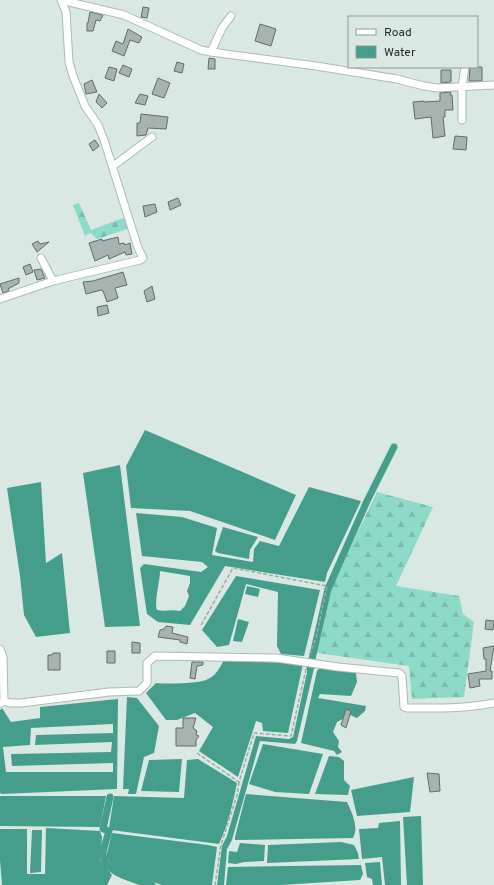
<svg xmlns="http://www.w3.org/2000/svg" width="494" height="885" font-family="Overpass,sans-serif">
<defs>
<pattern id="forest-firs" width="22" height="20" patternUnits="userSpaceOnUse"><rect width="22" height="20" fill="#8ddac8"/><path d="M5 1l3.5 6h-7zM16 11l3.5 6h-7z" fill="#79bbac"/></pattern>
</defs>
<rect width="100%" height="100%" fill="#dae8e4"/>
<path fill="url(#forest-firs)" d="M79,203L91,230L126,217L130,228L97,239L90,233L85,236L73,205Z
M377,492L433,507L396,586L459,596L463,614L474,622L464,697L412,699L409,666L317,653L332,586Z"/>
<path fill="#459e8c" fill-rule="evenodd" d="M145,430L296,495L275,540L190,511L131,508L126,466Z
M120,465L140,626L105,627L83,473Z
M41,482L46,563L62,553L70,633L36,637L24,615L20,576L7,488Z
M309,487L361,501L327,573L325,582L225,566L190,625L158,622L147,614L140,568L144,564L201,572L208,567L202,562L142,556L136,513L182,517L217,528L212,555L253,562L254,549L260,541L279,546ZM160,571L190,576V583L187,591L189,596L185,606L180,611C172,609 165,612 157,610C154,602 160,581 160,571Z
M223,527L258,537L250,550L249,559L218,553L215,551Z
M236,576L320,590L304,656L281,654L277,646L278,592L246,584L229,645L217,647L202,630Z
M247,586L260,589L258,597L245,594Z
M238,619L249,622L242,642L233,641Z
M224,660L303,664L288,733L263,731L262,723L256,721L238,777L199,751L213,727L195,713L177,720H166L146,693L156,683C167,684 199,684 208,679C216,676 220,667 224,660Z
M309,663L315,664L297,741L295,744L260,741L232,840L227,849L224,885H217L222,846L227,836L256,736L289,739L293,737Z
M321,666L356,673L357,682L351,696L320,694L318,698L366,706L365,711L357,718L350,715L337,722L333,732L339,741L338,747L342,752L337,755L334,751L301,743L317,671Z
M127,697L137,698L159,726L154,753L144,757L136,794H128L129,789H123Z
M118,699L117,789L2,794L0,793V710L2,708L11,722L40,718V707ZM113,724V733L36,735L35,745L112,742L111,752L11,754L12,766L113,763V772H6L3,747L30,745L31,728Z
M263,744L323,754L309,794L275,792L249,784Z
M329,756L339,757L344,761V780L350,786L348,795L315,794Z
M182,759L179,792L141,791L149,760Z
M198,759L237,783C233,803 228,825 219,844L111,830L109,828L114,796L184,798L187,760Z
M414,777L410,812L357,816L351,790Z
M246,794L347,802C352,813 359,827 353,838L235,840V837Z
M0,796H106L100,827L0,826Z
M421,816L423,885H407L403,817Z
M400,821L401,885H385L382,857L362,859L359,829L378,828L379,823Z
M46,828L100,831L102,837L100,860L112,875L107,885H2L0,860V829H27V874H45Z
M32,830H42L41,872L30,873Z
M112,833L208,845L217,847L212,885H162L116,870L106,857Z
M341,842L354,845L358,853L359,859L267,863L268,845Z
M240,843L265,845L264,861L244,862L236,864L228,863L229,851L237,852Z
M380,862L382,885H373L372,879L367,877L365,863Z
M361,865L363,874L360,880L281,885H226L228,867Z"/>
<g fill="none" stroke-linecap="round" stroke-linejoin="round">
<path stroke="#459e8c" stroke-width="7" d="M310,668L328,589L367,501L394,447
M110,797L103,829L109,831C107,838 104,846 103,853C102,873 137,880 152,885"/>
</g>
<path fill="#a6b3b0" stroke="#5f6c68" d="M143,7L149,8L147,18L141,17Z
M90,12L103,15L100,21L96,20L93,31H87V23H88Z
M260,24L276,29L271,46L255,41Z
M128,29L142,37L139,43L130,40L124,56L112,51L116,41L123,44Z
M209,58L215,59V69H208Z
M177,62L184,64L182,73L174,71Z
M123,65L132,69L129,77L119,73Z
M109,67L117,69L114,81L105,78Z
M470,67H482V81H469Z
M441,70H451V82L441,83Z
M158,78L170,83L164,98L152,94Z
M92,80L97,92L86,94L84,84Z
M451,92L450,95H452L453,110H445V117H443L445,136L433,138L431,117L415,119L413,102L424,101V102L440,101V93Z
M99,94L107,103L102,108L96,102Z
M140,94L148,96L145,105L135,103Z
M141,114L168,117L166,129L148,128L146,135L137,136V123H140Z
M455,136L467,137L466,150L453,149Z
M95,140L99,146L93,151L89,144Z
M178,198L181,205L170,210L168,202Z
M155,204L157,212L145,217L143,206Z
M118,237L119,244L124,243L125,245L130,243L132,254L126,255L125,252L109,259L108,255L95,261L89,243L102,239V241Z
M38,241L40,244L49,242L37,252L32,244Z
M30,264L33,272L26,275L23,267Z
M41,269L45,278L37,280L34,270Z
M123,272L127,285L115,288L118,298L107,302L103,291L101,290L86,294L83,282L93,281Z
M19,278V283L8,289L9,291L3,293L0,284Z
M152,286L155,299L147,302L144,291Z
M107,305L109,313L98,316L97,307Z
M486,620L494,621L493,630L485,629Z
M166,626L173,627L172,633L188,637L187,644L180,642V640L158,637L160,630L164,629Z
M132,642L140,643V653H132Z
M494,646L490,671H492V679H479L480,686L470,688L468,674L486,671V659H484L483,648Z
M107,651H115V663H107Z
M53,653H60V670H48V655H52Z
M192,662H203V665L197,666L195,679L190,678Z
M346,709L351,711L346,728L341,725Z
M183,718H196L193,728L197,731L196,735L199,736L196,740V746H176V728H183Z
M427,773L439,774L440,791L430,792Z"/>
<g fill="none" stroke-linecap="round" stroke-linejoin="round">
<g stroke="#acbab6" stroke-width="9">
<path id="minor" d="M61,0L124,15L201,50L211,52L316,66L397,79L424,86L437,88L494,85
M211,52L222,28L231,16
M462,120V87L465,67
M113,166L152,137
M41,258L53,281
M0,299L53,281L140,260L143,258L138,248L104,140L98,125L85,106L73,76L69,62L66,12L61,0
M0,649L3,657L4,701L1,703
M4,701L10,703H21L109,692L139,691L147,683V663L155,656L276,658L338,667L399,673L402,676L404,707L407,708C436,708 466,709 494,703"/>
</g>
<path stroke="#9eaaa6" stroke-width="1.5" stroke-dasharray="4 2" stroke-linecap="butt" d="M201,625L233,568L327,586L316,638L309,656
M197,753L239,782L254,733L291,736L306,669
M215,885L221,845L237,795L239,782"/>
<use href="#minor" stroke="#fff" stroke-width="7"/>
</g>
<rect x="348" y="16" width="130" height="52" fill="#dae8e4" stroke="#8f9a96"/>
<rect x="356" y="29" width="20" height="6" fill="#ffffff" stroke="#8f9a96"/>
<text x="384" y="36" font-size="12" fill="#1e2422">Road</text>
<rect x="356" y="46" width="20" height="12" fill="#459e8c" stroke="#8f9a96"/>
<text x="384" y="56" font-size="12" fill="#1e2422">Water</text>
</svg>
